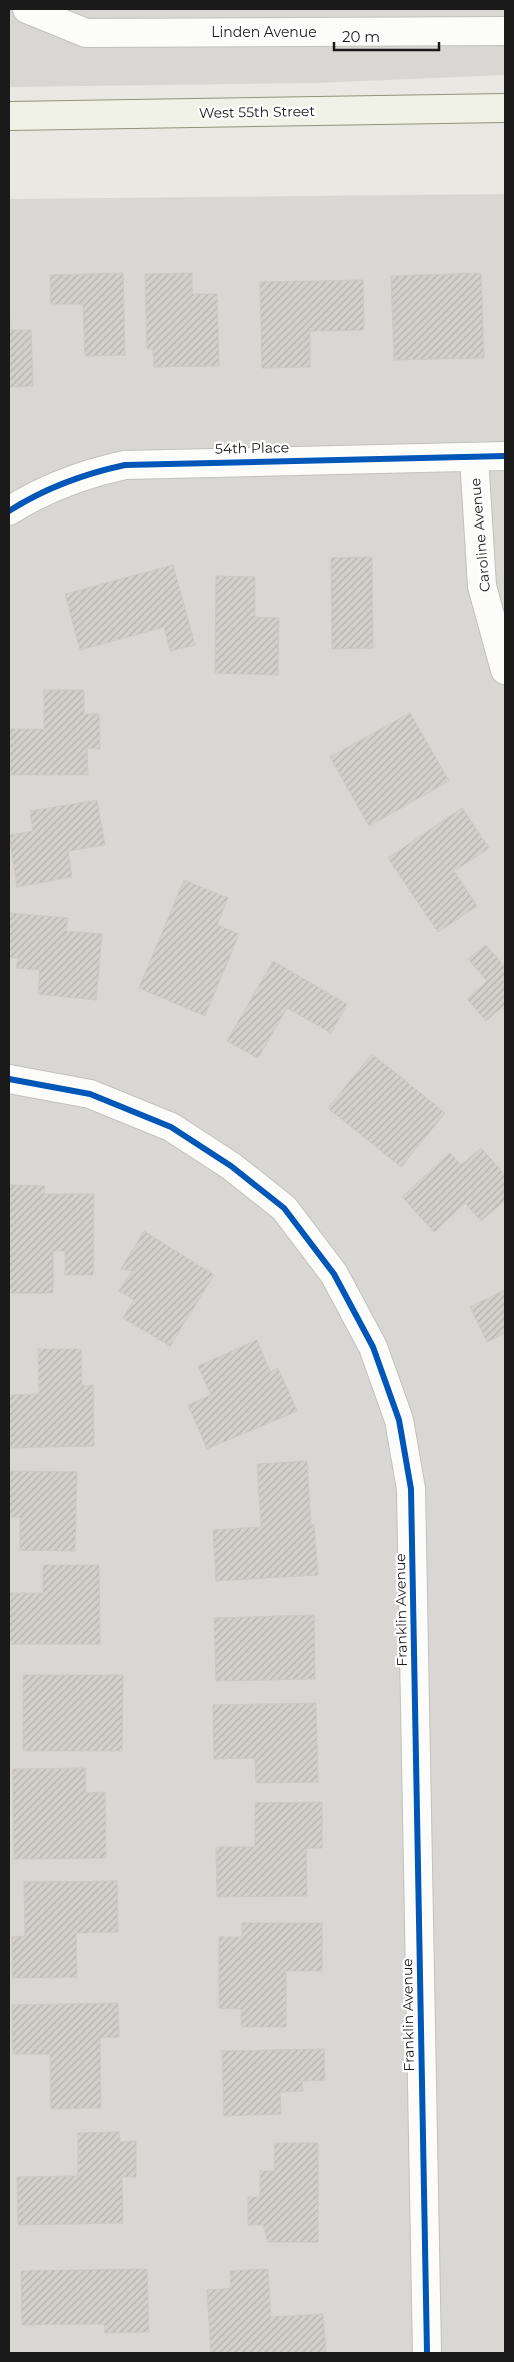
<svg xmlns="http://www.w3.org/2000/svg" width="514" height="2362" font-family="Montserrat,sans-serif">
<defs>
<pattern id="building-hatch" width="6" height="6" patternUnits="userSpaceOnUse" patternTransform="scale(1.25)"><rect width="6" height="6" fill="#d2d0cb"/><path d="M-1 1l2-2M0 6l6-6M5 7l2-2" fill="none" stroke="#b4b2ae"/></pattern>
</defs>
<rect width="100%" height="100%" fill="#eae8e2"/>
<path fill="#d9d7d4" d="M9,9H505V75L315,83L9,87Z
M505,194V2353H9V199Z"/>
<path fill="url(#building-hatch)" stroke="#cdc9c3" d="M123,273L125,355L85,356L83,304H51L50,275Z
M192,273V294H217L219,366L154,367L153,349H147L145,274Z
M481,273L484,358L394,360L391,276Z
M363,280L364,330L310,331V367L262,368L260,282Z
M9,287L10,330H31L33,386L9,387Z
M372,557L373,648L332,649L331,558Z
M173,565L195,645L170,651L164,627L80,650L65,594Z
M216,576L255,577V617L279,618L278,675L215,673Z
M44,690H84V714H99L100,749L87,748L88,775H9V729H44Z
M410,713L449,781L369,826L330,757Z
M97,800L105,845L68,851L72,877L17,887L9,835L33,831L30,811Z
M462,808L489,848L454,871L477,906L438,932L388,858Z
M184,880L228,898L217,925L239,934L205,1016L139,988Z
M9,913L68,918L66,931L102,934L96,1000L38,994L40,970L16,968L18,958L9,957Z
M486,945L505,967V1011L502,1007L486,1021L467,999L487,981L468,959Z
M273,961L347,1004L331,1033L287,1008L258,1058L227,1041Z
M372,1054L445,1113L401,1167L328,1108Z
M481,1148L505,1175V1200L481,1221L465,1203L434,1232L402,1197L450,1153L461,1165Z
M9,1185L45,1186L44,1194H94L93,1275H65V1251H53V1293H9Z
M144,1231L214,1275L170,1346L123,1318L134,1300L119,1291L132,1271L121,1269Z
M505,1290V1333L487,1342L470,1307Z
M257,1340L270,1372L278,1368L297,1411L207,1449L188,1405L211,1395L198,1366Z
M38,1349H81L82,1386L93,1385L94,1446L9,1448V1395L39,1394Z
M307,1461L311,1525H314L318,1575L216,1581L213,1530L261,1527L257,1464Z
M9,1471L77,1472L75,1551L20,1550V1517H9Z
M43,1565H99L100,1644H9V1593H43Z
M314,1615L315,1679L216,1681L214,1618Z
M23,1675H123L122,1751H23Z
M316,1703L318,1782L256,1783L255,1758L214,1759L213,1705Z
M85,1768L86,1793L105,1792L106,1858L14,1859L13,1769Z
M322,1802V1848H306L307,1896L217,1897L216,1847H255V1803Z
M117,1881L118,1932L76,1933L77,1977L13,1978L12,1937L25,1936L24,1882Z
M242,1923H322V1971H286V2027H241V2009L219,2008V1937H242Z
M118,2003L119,2037L100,2038L101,2108L51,2109L50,2054H13L12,2005Z
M324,2049L325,2080L302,2081L303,2091L280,2092L281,2114L224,2116L222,2051Z
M119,2132L120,2142L136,2141V2177H122L123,2223L18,2225L17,2177L78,2176V2133Z
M275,2143H318V2242H268L263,2225H248V2197H260V2171H274Z
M147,2269L149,2332L105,2333L104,2324L22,2325L21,2271Z
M268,2269L271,2317L323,2314L326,2353H211L207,2290L231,2288L230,2271Z"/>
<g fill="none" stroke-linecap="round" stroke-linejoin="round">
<g stroke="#c2c1be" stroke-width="30">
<path id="street" d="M27,9L86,33L505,31
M474,457L482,586L505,670
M9,511C45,488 83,474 125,465L505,456
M9,1079L90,1094L171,1127L231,1166L284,1208L334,1274L373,1347L399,1420L411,1489L427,2353"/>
</g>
<g stroke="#8f937a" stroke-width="30">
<path id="secondary" d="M9,116L505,108"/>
</g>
<use href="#street" stroke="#fcfcfb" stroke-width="28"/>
<use href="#secondary" stroke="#f1f2e7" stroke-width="28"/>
<g stroke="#fff" stroke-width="9">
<path id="cycleway" d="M9,511C45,488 83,474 125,465L505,456
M9,1079L90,1094L171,1127L231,1166L284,1208L334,1274L373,1347L399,1420L411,1489L427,2353"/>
</g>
<use href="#cycleway" stroke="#0057b8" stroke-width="6"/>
</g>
<g text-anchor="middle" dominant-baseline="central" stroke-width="4.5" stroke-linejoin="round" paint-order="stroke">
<g font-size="14" fill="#1a1a1a" stroke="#fff">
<text x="264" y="32">Linden Avenue</text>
<text transform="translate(257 112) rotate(-1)">West 55th Street</text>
<text transform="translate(252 448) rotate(-1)">54th Place</text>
<text transform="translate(480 535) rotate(-95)">Caroline Avenue</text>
<text transform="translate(401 1610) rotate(-91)">Franklin Avenue</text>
<text transform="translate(408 2015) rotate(-91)">Franklin Avenue</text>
</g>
</g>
<rect width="514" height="2362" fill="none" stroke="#1a1a1a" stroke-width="20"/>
<path d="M334 42v8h105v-8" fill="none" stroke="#1a1a1a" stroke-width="2.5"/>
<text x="342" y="42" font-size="15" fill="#1a1a1a" stroke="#ffffff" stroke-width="4" paint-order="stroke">20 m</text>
</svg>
